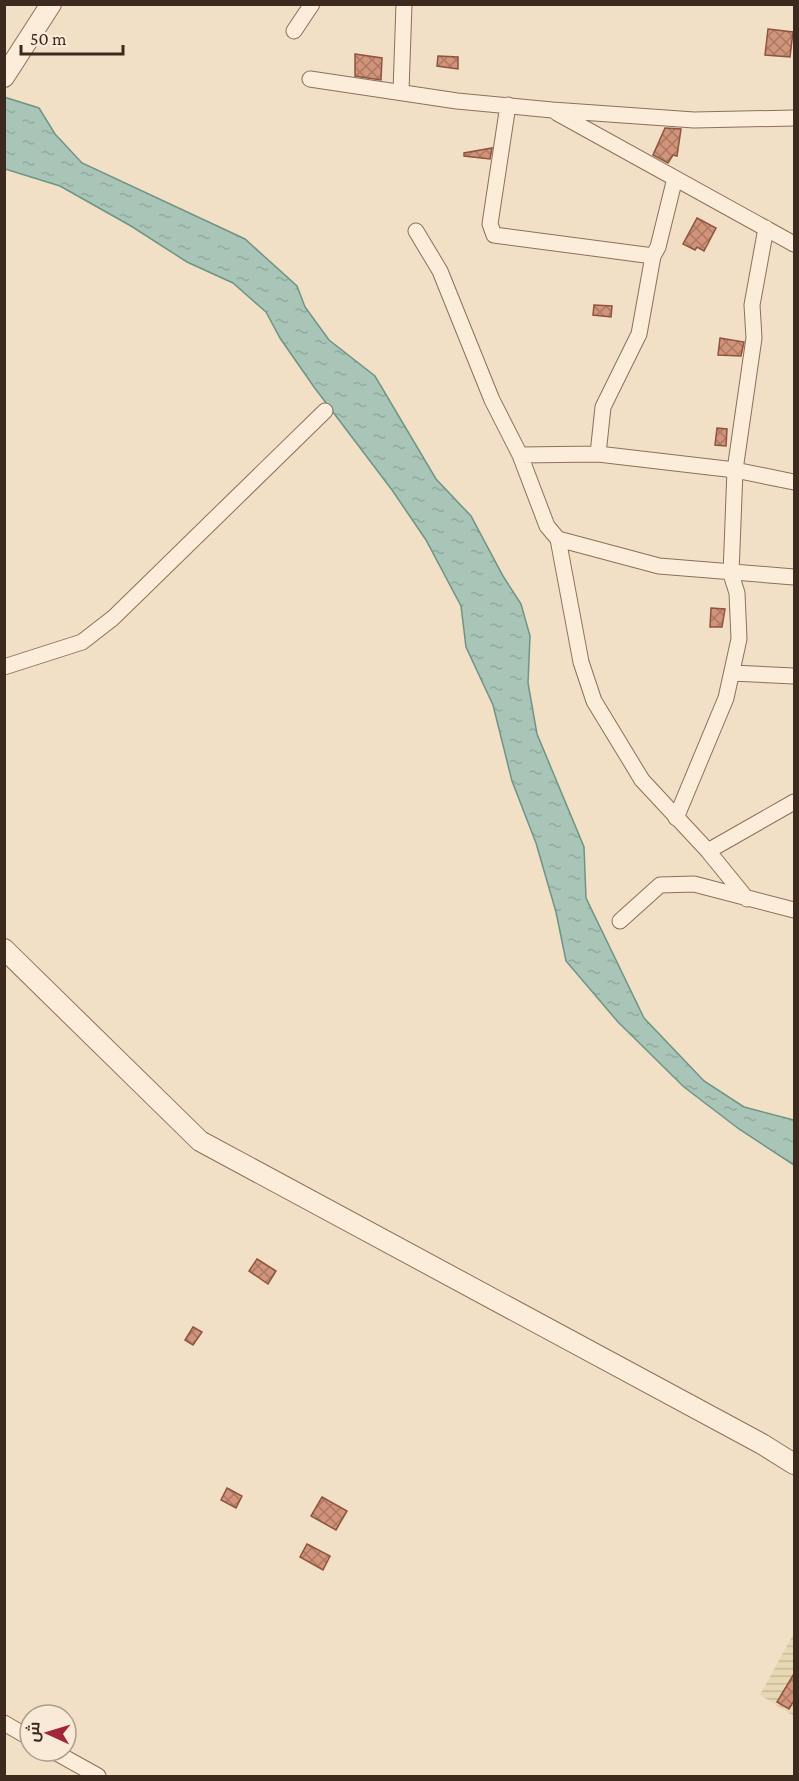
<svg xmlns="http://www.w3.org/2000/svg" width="799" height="1781" font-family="'Crimson Pro',Cairo,serif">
<defs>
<pattern id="farmland-rules" width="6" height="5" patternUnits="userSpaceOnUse" patternTransform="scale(1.5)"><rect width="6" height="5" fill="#e7d8b3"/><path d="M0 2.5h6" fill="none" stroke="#c7ba9a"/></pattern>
<pattern id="water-ripples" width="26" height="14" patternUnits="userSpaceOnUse" patternTransform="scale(1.5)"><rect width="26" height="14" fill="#a8c5b8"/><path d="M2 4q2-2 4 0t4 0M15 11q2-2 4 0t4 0" fill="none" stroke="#92a99e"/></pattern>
<pattern id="building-cross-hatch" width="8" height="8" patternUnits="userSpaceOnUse" patternTransform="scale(1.5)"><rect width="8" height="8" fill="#d1937a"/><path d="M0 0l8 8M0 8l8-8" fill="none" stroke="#ab7863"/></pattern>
</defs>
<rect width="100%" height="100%" fill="#f1dfc6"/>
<path fill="url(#farmland-rules)" d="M794,1633V1716L760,1695Z"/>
<path fill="url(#water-ripples)" stroke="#6e9485" stroke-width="1.5" d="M4,97L39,108L55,134L82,163L245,239L297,286L305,307L329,340L375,376L436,479L471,516L503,576L521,604L530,636L528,683L537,734L584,847L586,898L644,1018L704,1081L744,1107L794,1120V1165L739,1129L684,1087L618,1022L566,961L556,912L536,843L512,781L493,705L466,647L461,606L426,540L392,490L314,387L280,338L266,312L233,283L187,262L131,226L60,186L5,169Z"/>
<path fill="url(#building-cross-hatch)" stroke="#8f543e" stroke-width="1.5" d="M768,29L793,32L790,57L765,55Z
M355,54L382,58L381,80L355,76Z
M438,56L458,57V69L437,66Z
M665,128L681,129L677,156L673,155L668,163L653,155Z
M492,148L490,159L464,156V153Z
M697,218L716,228L704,251L697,247L695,250L683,244Z
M594,305L612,306L611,317L593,315Z
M720,338L744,342L741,356L718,355Z
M717,428L727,429L726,446L715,445Z
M711,608L725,609L722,627H710Z
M257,1259L276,1271L268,1284L249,1271Z
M193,1327L202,1332L193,1345L185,1340Z
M227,1488L242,1496L236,1508L221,1500Z
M322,1497L347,1511L336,1530L311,1516Z
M307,1544L330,1556L323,1570L300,1557Z
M795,1672V1699L789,1709L777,1702Z"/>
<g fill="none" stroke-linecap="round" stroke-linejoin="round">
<g stroke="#8e6f5a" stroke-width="17">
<path id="minor" d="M294,31L312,4
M310,79L457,101L552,110L694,120L794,118
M401,91L404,4
M508,105L490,224L494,235L653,256
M557,113L794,244
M416,231L440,271L492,400L520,455L547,526L558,539L581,662L594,701L642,780L708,851L747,899
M598,454L603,407L639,334L653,256L658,247L675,178
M520,455L598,454L735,470L794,482
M558,539L659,566L794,577
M4,667L82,642L113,618L325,411
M732,673L794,676
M676,818L726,698L739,639L737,593L731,574L735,470L754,338L752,305L766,228
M708,851L794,802
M620,921L660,885L694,884L794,910
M4,1723L30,1738
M53,1751L98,1776"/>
</g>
<g stroke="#8e6f5a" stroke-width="22">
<path id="tertiary" d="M4,77L51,4
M4,949L200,1141L762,1444L794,1464"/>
</g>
<use href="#minor" stroke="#fbedda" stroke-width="15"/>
<use href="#tertiary" stroke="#fbedda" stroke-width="20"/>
</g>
<rect width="799" height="1781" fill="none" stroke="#3d2a1f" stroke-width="12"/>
<g transform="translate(48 1733) rotate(274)"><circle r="28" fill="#f8ead6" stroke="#ad9d8d" stroke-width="1.5"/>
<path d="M0-4.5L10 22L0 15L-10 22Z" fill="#a12637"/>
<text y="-9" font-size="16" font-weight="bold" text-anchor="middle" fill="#3d2a1f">ش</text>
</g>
<path d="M21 45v9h102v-9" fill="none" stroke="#3d2a1f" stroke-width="3"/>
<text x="30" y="45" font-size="18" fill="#3d2a1f" stroke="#f8ead6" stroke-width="4.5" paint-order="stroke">50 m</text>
</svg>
